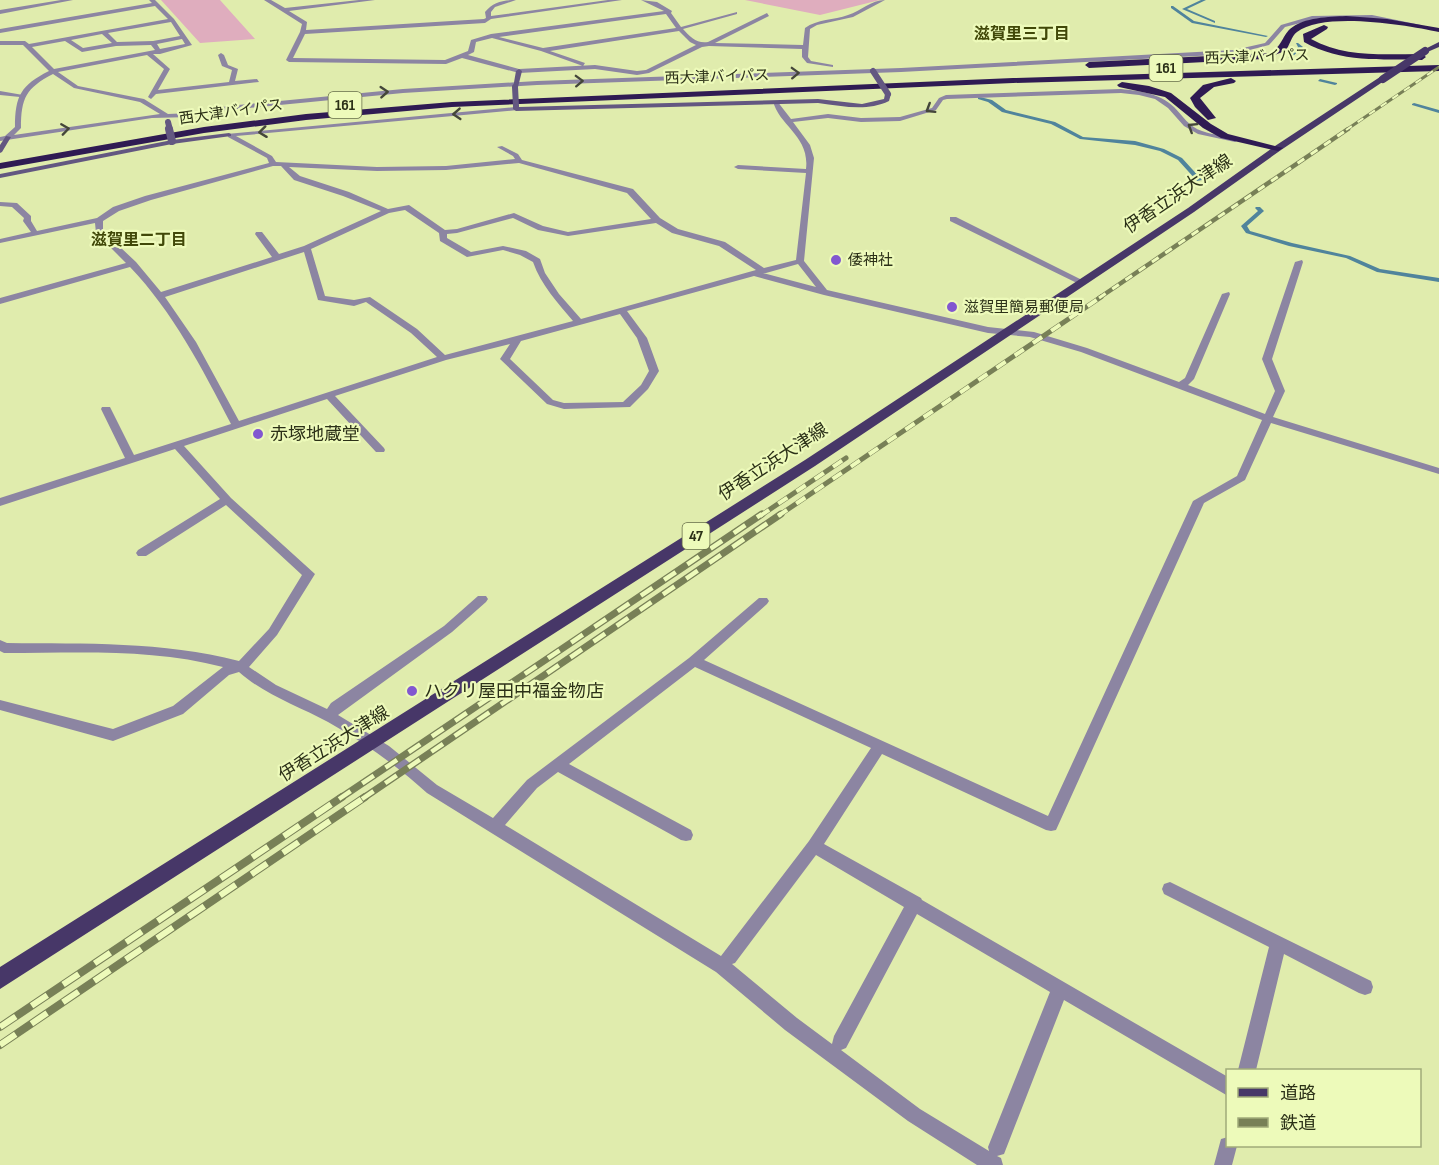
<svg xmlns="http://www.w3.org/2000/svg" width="1439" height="1165" font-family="'Sofia Sans Condensed','Noto Sans JP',sans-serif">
<rect width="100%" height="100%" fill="#e0ecad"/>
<path fill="#dfadbe" d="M161,0H220L255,39L200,43Z
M745,0H880L820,15Z"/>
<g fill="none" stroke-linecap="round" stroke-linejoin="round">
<path fill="#50849c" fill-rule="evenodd" d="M1201,0H1206L1187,9L1215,21V23L1182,9Z
M1171,6H1173L1194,21L1268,36L1266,37L1192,23L1171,8Z
M1296,43H1298L1303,47L1292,57L1294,60L1292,61L1288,57L1298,47Z
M1320,79L1337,83V84L1335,85L1318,81Z
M980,97L992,100L1006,110L1055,122L1083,137L1135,141L1164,149L1182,158L1202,180L1197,181L1178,160L1160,151L1135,145L1080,139L1051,124L1002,112L988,102L978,99V97Z
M1414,103L1439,110V113L1412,105V104Z
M1256,207H1260L1264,211L1247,226L1250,231L1292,243L1350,256L1380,269L1439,278V282L1377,272L1346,258L1289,246L1246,233L1241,226L1258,211L1255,208Z"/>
<path fill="#8c85a2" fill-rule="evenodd" d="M0,91L23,95L20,97L0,95Z"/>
<path fill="#8c85a2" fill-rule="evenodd" d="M61,0H73L0,14V10Z
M149,0H155L174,19L192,45L160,54H153L170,69L158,90L229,82L232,70L222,66L218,55L221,53L224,55L228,65L238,69L235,81L257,79L259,82L156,94L151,99L148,97L164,69L147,55L58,72L78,86L144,99L168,114L191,113L228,106L403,89L537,81L901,68L1234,50L1265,43L1281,25L1312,16L1372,15L1421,25L1418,27L1372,19L1312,20L1285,27L1269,45L1234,54L901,72L537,85L403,93L228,110L191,117L152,118L0,141V137L5,136L15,127C15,96 21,85 49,71L23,45H0V41H25L29,44L168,19L155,6L0,33V29L152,3ZM171,22L180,36L153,41L117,42L108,33ZM102,34L112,43L83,48L71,40ZM182,39L185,44L160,49L157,44ZM65,41L82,52L116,46L151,45L155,50L54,69L32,47ZM53,74L74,88L140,102L160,114L14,135L21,128C21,98 26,88 53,74Z
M264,0H271L285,8L359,0H375L289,11L307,22L306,30L484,19L486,18L485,12C493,2 503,0 516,0L495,7L491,12V16L608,0H622L491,19L485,23L305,34L293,58L445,60L468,51L471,40L491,34L664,11L641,0L657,2L672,11L671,13L681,27L737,12V14L683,29C690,37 697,44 708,42L767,13L769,16L715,43L803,45L805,28C817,19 834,20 848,15C861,11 871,0 885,0L853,17L817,25L810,29L808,57L811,61L833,65V67L807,63L802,57V49L709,46L702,47L649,73L637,75L595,69L519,73L462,58L446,64L289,62L286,60L300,32L302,24ZM666,14L676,28L543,48L499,37ZM679,31L690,42L696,45L646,70L637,71L595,65L519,69L468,55L474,52L476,42L492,38L541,51L583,66L585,63L550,51Z
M1121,89C1140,91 1159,93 1174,107C1183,116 1189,127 1202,131C1214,136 1228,134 1238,140L1235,142L1198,134L1184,126L1168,108L1155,99L1139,95L1121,93L947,99L943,100L936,110L900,121L861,122L828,118L793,122L810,145L814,158L804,261L827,290L988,327L1034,332L1087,348L1179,382L1185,378L1222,294L1229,292L1230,294L1194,379L1188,385L1265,414L1275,391L1262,359L1295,262L1302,260L1303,262L1272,359L1285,391L1273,417L1439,468V474L1271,423L1245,480L1204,503L1056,830L1051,831L1046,830L882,754L824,844L921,898L922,900L1228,1077V1096L1064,1000L1004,1154L997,1156L1001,1158L1003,1165H977L908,1121L785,1030L716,972L427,793C397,766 364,742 328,722C298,706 265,695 239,672L229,675L183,714L113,741L0,710V700L113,729L173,706L223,667C152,648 77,653 4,653L0,651V640L7,643C85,644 162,641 239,661L269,629L302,575L226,505L146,556H138L136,553L138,550L220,499L175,449L0,506V498L125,458L101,409L102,407H110L134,455L231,424C202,368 173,312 130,267L0,304V298L126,263L96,233L95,223L0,243V239L31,232L23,221L24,218L12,207L0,206V202L17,203L31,216V221L37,231L97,218L113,207L145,196L269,163L267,158L228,137L227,134L516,107L518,108V110L236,136L272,156L276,162L377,167L446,166L515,159L513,156L497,147L502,146L518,154L522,160L633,189L660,218L678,229L725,242L764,268L796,260L806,173L738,169L734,167L738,165L806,169C810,136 779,126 773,101H777L791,119L828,114L861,118L900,117L932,108L939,98L946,95ZM519,163L627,193L651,219L568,232L543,226L514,213L457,229L445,230L409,205L388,209L349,192L300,176L289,167L377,171L446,170ZM273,166H281L294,180L343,196L381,211L304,246L279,254L262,232H256L255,234L272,257L161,292L136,262L103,231V221L119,211L151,200ZM405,210L439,233L440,241L467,257L503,250L520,255L533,262C541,285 558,303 573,321L445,355L417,329L370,297L354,300L325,296L311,249L389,213ZM513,218L538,230L568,236L656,223L672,233L719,246L756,270L581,319L559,294L545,273L540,259L526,251L503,246L471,252L447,238V234L457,233ZM304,252L318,300L354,306L366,302L411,333L437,357L239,421L196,342L165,297ZM798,264L816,287L763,273H766ZM754,276L824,295L988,333L1030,337L1081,352L1262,420L1237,476L1193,501L1048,816L704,660L767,604L769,601L767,598H759L689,658L527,780L493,818L437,785L389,746L338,715L452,632L486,602L488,599L486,596H478L444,626L331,703L327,709L276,685L249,667L277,635L315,574L231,498L184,446L327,399L376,452H384L385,450L384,448L335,396L446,360L510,344L500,359L547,404L564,409L630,407L648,389L659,371L647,338L627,311ZM620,314L637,338L649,371L641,385L623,402L564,403L553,400L510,359L521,341ZM695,667L871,748L809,841L721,956L505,825L537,788L558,772L681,840L686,841L691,840L693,835L691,830L569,764ZM816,855L904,907L834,1036L832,1044L797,1018L732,964L735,963ZM917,914L1050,992L988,1147L989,1151L920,1109L841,1050L846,1048Z
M950,217H956L1086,282L1079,284L950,221Z
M1170,882L1371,981L1373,987L1371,993L1365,995L1359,993L1284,954L1256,1070H1238L1269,947L1164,894L1162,889L1164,884Z
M1228,1137V1146H1237L1232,1165H1214L1221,1139Z"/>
<path fill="#635781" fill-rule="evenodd" d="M519,69L522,71L518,87L513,88L516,71Z
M888,92L891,94L889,101C866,112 843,106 818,103L516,111L513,109V106L516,104L519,107L818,99L862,104L884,99L885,94Z
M229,133L231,134V136L172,144L0,178V174L172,140Z
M6,136L11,137L2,152L0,153V145Z"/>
<path fill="#473768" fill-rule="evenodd" d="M1439,42V47L1425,53L1421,51Z
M1380,77L1387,79L1281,150L1194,212L815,466L0,989V967L805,460L1188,208L1275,146Z"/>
<path fill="#2f1b53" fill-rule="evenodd" d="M1346,16L1387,19L1439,28V32C1408,25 1323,11 1297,32C1291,36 1290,46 1285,51L1264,59L1089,68L1085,65L1089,62L1268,53C1282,48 1281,38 1290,29C1304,17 1329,17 1346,16Z
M1324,25L1328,27L1327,29L1311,39C1345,58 1384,54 1422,54L1426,57L1422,60C1381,59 1341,63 1304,42L1303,34Z
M1439,65V71L1013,83L452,107L306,120L204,133L0,169V163L204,127L306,114L452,102L1013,78Z
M1231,78L1236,81L1234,83L1214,87L1200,98L1216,118L1208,120L1195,107L1190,98L1203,85Z
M1122,82L1149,86L1171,93L1211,124L1228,134L1283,148L1278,151L1221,138L1203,128L1165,97L1119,87L1117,85Z"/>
<g stroke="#788057" stroke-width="3">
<path id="rail-far4" d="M1346,130L1439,67"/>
</g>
<g stroke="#788057" stroke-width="4.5">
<path id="rail-far3" d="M1099,298L1348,129"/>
</g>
<g stroke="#788057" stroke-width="5">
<path id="rail-far2" d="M760,516L846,458
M778,516L1101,297"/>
</g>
<g stroke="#788057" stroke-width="7">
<path id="rail-far1" d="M339,799L762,514
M362,799L781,514"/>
</g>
<g stroke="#788057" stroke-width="8">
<path id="rail" d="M0,1027L342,797
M0,1045L365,797"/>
</g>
<use href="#rail-far4" stroke="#edfaba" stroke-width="2" stroke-dasharray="7" stroke-linecap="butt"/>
<use href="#rail-far3" stroke="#edfaba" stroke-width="3" stroke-dasharray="8" stroke-linecap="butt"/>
<use href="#rail-far2" stroke="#edfaba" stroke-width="4" stroke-dasharray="11" stroke-linecap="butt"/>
<use href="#rail-far1" stroke="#edfaba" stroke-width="4.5" stroke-dasharray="14" stroke-linecap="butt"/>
<use href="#rail" stroke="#edfaba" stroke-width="6" stroke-dasharray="19" stroke-linecap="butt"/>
<path stroke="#635781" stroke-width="6" d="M873,71L888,94
M515,87L516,106
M168,122L170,130"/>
<path stroke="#635781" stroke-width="8" d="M169,129L172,141"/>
<path stroke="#473768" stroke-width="8" d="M1383,79L1425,51"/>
</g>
<defs><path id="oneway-chevron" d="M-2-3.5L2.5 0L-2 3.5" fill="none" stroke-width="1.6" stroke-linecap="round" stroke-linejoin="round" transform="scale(1.5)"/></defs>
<g stroke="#44463a">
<use href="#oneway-chevron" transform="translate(795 73) rotate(-2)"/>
<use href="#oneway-chevron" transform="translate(579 81) rotate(-2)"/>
<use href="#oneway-chevron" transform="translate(384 92) rotate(-4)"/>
<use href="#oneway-chevron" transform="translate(930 109) rotate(148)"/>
<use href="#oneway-chevron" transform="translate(457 114) rotate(176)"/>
<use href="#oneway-chevron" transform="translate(1192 127) rotate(-148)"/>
<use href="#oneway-chevron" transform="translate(65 129) rotate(-8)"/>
<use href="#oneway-chevron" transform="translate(263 132) rotate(173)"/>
</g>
<g fill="#8257d0" stroke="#edfaba" stroke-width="2">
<circle cx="836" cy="260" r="6"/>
<circle cx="952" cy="307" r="6"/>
<circle cx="258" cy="434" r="6"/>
<circle cx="412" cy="691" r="6"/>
</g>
<g text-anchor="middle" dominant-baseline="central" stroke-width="4.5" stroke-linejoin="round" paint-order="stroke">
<g font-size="15" fill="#2c3118" stroke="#edfaba">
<text transform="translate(1257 57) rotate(-2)">西大津バイパス</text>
<text transform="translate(717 77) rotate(-2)">西大津バイパス</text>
<text transform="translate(231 112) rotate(-8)">西大津バイパス</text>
</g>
<g font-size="15" fill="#2c3118" stroke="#edfaba" text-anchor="start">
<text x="848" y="260">倭神社</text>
<text x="964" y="307">滋賀里簡易郵便局</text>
</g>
<g font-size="16" font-weight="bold" fill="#414808" stroke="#edfaba">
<text x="1022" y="34">滋賀里三丁目</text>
<text x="139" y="240">滋賀里二丁目</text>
</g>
<g fill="#edfaba" stroke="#666d49" stroke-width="1.5">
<rect x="1149.5" y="55" width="33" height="26" rx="4.5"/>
<rect x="328.5" y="92" width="33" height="26" rx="4.5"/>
<rect x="682.5" y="523" width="27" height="26" rx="4.5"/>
</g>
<g font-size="16" font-weight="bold" fill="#2c3118">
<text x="1166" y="68">161</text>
<text x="345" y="105">161</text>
<text x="696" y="536">47</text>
</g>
<g font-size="18" fill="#2c3118" stroke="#edfaba">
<text transform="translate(1178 194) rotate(-34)">伊香立浜大津線</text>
<text transform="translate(773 462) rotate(-33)">伊香立浜大津線</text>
<text transform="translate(334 744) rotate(-32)">伊香立浜大津線</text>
</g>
<g font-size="18" fill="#2c3118" stroke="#edfaba" text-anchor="start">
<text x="270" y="434">赤塚地蔵堂</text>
<text x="424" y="691">ハクリ屋田中福金物店</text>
</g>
</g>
<rect x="1226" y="1069" width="195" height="78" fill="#edfaba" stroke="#a0aa79" stroke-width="1.5"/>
<rect x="1238" y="1088" width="30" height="9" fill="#473768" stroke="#a0aa79" stroke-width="1.5"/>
<text x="1280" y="1099" font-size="18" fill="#2c3118">道路</text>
<rect x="1238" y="1118" width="30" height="9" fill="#788057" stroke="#a0aa79" stroke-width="1.5"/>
<text x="1280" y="1129" font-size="18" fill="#2c3118">鉄道</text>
</svg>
